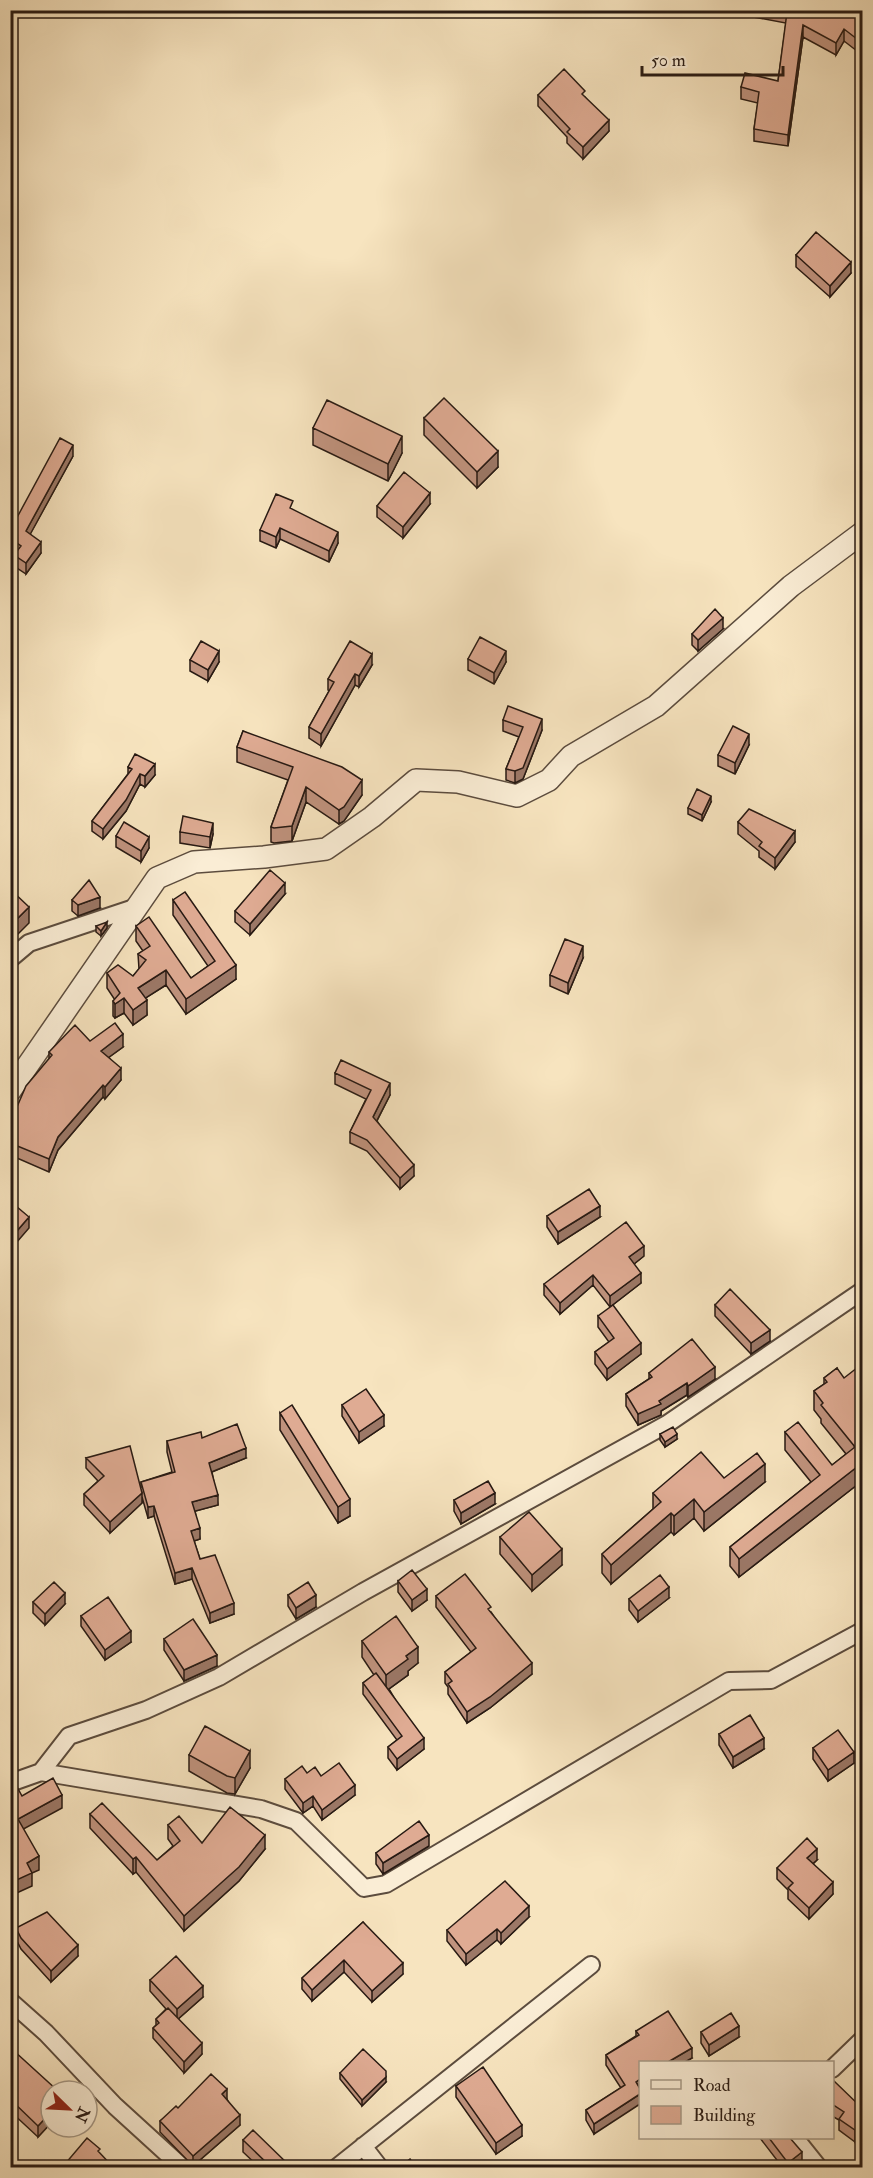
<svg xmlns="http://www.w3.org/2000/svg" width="873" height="2178" font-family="'IM FELL Double Pica',serif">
<rect width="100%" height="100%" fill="#f7e4bf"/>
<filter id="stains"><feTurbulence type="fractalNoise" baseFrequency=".00333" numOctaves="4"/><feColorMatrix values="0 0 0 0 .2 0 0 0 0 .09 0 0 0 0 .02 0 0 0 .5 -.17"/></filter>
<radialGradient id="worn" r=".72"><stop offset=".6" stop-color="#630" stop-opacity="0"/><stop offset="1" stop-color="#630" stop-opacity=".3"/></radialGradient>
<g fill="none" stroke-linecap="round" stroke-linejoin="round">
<g stroke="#5c4c3e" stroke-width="20">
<path id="minor" d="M10,959L29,943L137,907
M41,1772L69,1736L146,1710L219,1677L363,1592L667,1424L862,1291
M10,1783L41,1772L261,1809L296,1821L364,1888L386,1884L729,1681L771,1680L862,1631
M10,2001L46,2033L115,2106L183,2168
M832,2069L862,2040
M795,2138L819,2168
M363,2146L380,2168
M336,2168L591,1965"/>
</g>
<g stroke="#5c4c3e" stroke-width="24">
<path id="tertiary" d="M10,1091L157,878L194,862L264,857L326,849L372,817L416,780L458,782L517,796L549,780L571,756L656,706L791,586L862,533"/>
</g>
<use href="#minor" stroke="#faedd5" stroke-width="16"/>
<use href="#tertiary" stroke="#faedd5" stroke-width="21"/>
</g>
<path fill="#c0937e" stroke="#281a13" stroke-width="1.5" d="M716,10H862V43L857,51L844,41L836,55L803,37L788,146L754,141V129L758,103L741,99V87L778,81L786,23Z
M538,95L585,97L609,131L583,159L567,143V137L538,106Z
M796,255L851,273L830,297L796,267Z
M424,418L498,467L477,488L424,435Z
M313,428L402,453L388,481L313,445Z
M73,456L30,534L41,553L26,574L14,566V555L15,553L10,549V520L14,523Z
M430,504L403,538L377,517V506Z
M293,510L338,543L329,562L280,539L276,548L260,541V530Z
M723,629L698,651L692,645V634Z
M468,659L506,662L494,684L468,670Z
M190,660L219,662L208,681L190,671Z
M372,665L359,687L355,685L321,746L309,738V727L329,691L328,690V679Z
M503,720L542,730L523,779L515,783L506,780V769L519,737L503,731Z
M243,731L362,795L344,821L339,824L306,802L292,841L274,843L271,842V827L288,780L237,762V747Z
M749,745L735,774L718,766V755Z
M128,767L155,775L145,787L140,784L126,811L103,839L92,831V821L128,774Z
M711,802L702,821L688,814V808Z
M738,822L795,842L775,869L759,857V851L738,834Z
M180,832L213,834L210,848L180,843Z
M116,836L149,848L141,862L116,847Z
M285,894L250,935L235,922V911Z
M72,900L100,908L78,916L72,911Z
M173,900L236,979L186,1014L166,985L145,998L147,1015L133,1025L124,1013L115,1018L113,1016V1001L115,1000L107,988V973L133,976L139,969L138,954L143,951L136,941V926L191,978L208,966L173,915Z
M96,926L107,928L101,936L96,932Z
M583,958L568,994L550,986V975Z
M90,1041L123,1047L109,1057L121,1080L105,1099L103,1097L58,1150L49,1172L10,1155V1123L49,1059V1052Z
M335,1073L390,1095L377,1121L414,1176L400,1189L367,1151L350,1143V1132L366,1099L335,1084Z
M547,1216L600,1217L558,1244L547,1227Z
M644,1256L634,1264L641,1283L610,1307L593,1285L560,1314L544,1295V1284Z
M715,1305L770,1341L751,1354L715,1316Z
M598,1316L641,1354L607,1380L595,1364V1352L609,1342L598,1327Z
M837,1368L862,1481L739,1577L730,1566V1547L811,1482L785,1450V1432L832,1465L846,1454L821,1423V1419L814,1410V1391L824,1384V1378Z
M649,1373L715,1379L688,1397L687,1395L661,1411V1415L638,1425L626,1406V1394L649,1379Z
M342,1405L384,1426L359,1443L342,1416Z
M280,1413L350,1516L338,1523L280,1430Z
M660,1434L677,1439L665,1447L660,1440Z
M202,1438L246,1458L212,1472L218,1505L195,1511L200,1539L194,1541L200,1559L234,1614L210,1623L192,1579L175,1584L154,1516L148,1518L142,1497V1503L110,1533L84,1505V1494L98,1481L86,1468V1458L141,1487V1482L172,1472L167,1452V1441Z
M724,1478L765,1482L704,1531L694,1518L674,1535L671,1532L611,1584L602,1573V1554L653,1509V1493Z
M454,1500L495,1504L461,1524L454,1511Z
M500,1537L562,1565L532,1591L500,1554Z
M398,1581L427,1600L412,1611L398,1592Z
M288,1595L316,1607L296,1619L288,1606Z
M436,1596L491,1612L532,1674L490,1708L467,1723L448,1694V1687L445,1683V1672L471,1652L436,1607Z
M669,1598L638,1622L629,1610V1599Z
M33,1602L65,1604L45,1625L33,1613Z
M81,1616L131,1642L105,1660L81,1626Z
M164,1639L217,1666L184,1681L164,1650Z
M362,1641L418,1663L408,1671V1675L389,1689L424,1749L397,1770L388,1758V1747L397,1740L363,1694V1683L374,1675L362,1657Z
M719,1734L764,1749L733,1768L719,1745Z
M813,1748L854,1763L828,1781L813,1759Z
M189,1755L250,1768L235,1794L227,1793L189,1771Z
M307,1773L321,1776L355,1795L322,1820L313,1806L303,1813L285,1789V1779Z
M90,1814L157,1860L173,1846L168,1839V1825L202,1843L265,1849L239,1881L184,1931L136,1872L133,1874L90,1828Z
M429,1846L383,1874L376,1864V1853Z
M817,1860L813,1864L833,1894L809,1919L788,1899V1890L777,1879V1868Z
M529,1917L501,1944L497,1940L466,1965L447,1941V1930Z
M363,1922L403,1974L372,2002L344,1972L312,2001L302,1989V1978Z
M16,1928L78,1956L51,1982L21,1949L16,1939Z
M150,1980L203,1997L178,2019L202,2054L184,2073L153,2038V2028L156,2025V2019L166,2009L150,1991Z
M636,2031L692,2058L685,2062H640L594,2134L586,2120V2110L621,2088L606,2065V2055L636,2036Z
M701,2032L739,2037L709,2056L701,2043Z
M10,2052L51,2091V2123L38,2137L10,2111Z
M340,2073L386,2082L362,2106L340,2079Z
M832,2083L862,2108L855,2142L839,2130V2120L832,2116Z
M456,2086L522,2136L496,2154L456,2097Z
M227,2099L240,2125L193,2166L160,2132V2121L178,2108Z
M760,2138H790L802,2163L797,2168H783Z
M243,2140L292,2168H260L243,2152Z"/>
<path fill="#9c7867" stroke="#281a13" stroke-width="1.5" d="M803,25V37L788,146V135Z
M844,29V41L836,55V43Z
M862,32V43L857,51V39Z
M609,120V131L583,159V147Z
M851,262V273L830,297V286Z
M402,436V453L388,481V464Z
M73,445V456L26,542V531Z
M498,451V467L477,488V472Z
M430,493V504L403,538V527Z
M280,528V539L276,548V537Z
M338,532V543L329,562V551Z
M41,542V553L26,574V563Z
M723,618V629L698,651V640Z
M219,651V662L208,681V670Z
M506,651V662L494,684V673Z
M372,654V665L359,687V676Z
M355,674V685L321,746V734Z
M542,719V730L523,779L515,783V771Z
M749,734V745L735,774V763Z
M155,764V775L145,787V776Z
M140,774V784L126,811L103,839V829Z
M362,780V795L344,821L339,824V810Z
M306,787V802L292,841V826Z
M711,796V802L702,821V815Z
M213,823V834L210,848V837Z
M795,831V842L775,869V858Z
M149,837V848L141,862V851Z
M285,883V894L250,935V924Z
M100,897V908L78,916V905Z
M29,907V923L10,942V926Z
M107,922V928L101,936V931Z
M583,946V958L568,994V983Z
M236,965V979L186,1014V999Z
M166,970V985L138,1003V988Z
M124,998V1013L115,1018V1004Z
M147,1000V1015L133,1025V1010Z
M123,1034V1047L101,1063V1051Z
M121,1068V1080L105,1099V1087Z
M390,1083V1095L373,1128V1117Z
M103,1085V1097L58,1150L49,1172V1159L58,1137Z
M414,1165V1176L400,1189V1178Z
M600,1206V1217L558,1244V1232Z
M29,1217V1228L10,1250V1239Z
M644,1246V1256L629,1268V1257Z
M641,1273V1283L610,1307V1296Z
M593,1275V1285L560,1314V1303Z
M770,1330V1341L751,1354V1343Z
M641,1343V1354L607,1380V1369Z
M715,1367V1379L688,1397V1386Z
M687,1383V1395L661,1411V1415L638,1425V1414Z
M384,1415V1426L359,1443V1432Z
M677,1434V1439L665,1447V1442Z
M246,1448V1458L209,1473V1463Z
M862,1463V1481L739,1577V1559Z
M765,1464V1482L704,1531V1512Z
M142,1493V1503L110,1533V1522Z
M495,1493V1504L461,1524V1513Z
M218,1495V1505L192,1512V1502Z
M350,1499V1516L338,1523V1507Z
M694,1499V1518L674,1535V1516Z
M154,1506V1516L148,1518V1507Z
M671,1513V1532L611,1584V1565Z
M200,1528V1539L191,1542V1531Z
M562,1549V1565L532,1591V1575Z
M192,1568V1579L175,1584V1573Z
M669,1587V1598L638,1622V1611Z
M427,1589V1600L412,1611V1600Z
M65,1593V1604L45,1625V1614Z
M316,1595V1607L296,1619V1608Z
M234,1603V1614L210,1623V1613Z
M131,1631V1642L105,1660V1650Z
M418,1647V1663L408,1671V1675L386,1691V1675L406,1656Z
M217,1655V1666L184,1681V1670Z
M532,1663V1674L490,1708L467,1723V1712Z
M424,1738V1749L397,1770V1759Z
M764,1738V1749L733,1768V1757Z
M250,1751V1768L235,1794V1778Z
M854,1752V1763L828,1781V1770Z
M355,1785V1795L322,1820V1810Z
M62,1795V1808L18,1832V1819Z
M313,1796V1806L303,1813V1803Z
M265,1835V1849L239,1881L184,1931V1916Z
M429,1835V1846L383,1874V1863Z
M817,1849V1860L807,1869V1858Z
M39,1856V1870L32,1873V1886L10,1896V1883L27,1863Z
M136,1857V1872L133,1874V1859Z
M833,1882V1894L809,1919V1908Z
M529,1906V1917L501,1944V1933Z
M497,1929V1940L466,1965V1954Z
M78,1945V1956L51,1982V1971Z
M344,1960V1972L312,2001V1990Z
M403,1963V1974L372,2002V1991Z
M203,1986V1997L177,2020V2009Z
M739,2026V2037L709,2056V2045Z
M17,2036V2043L10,2049V2042Z
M202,2043V2054L184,2073V2062Z
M692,2048V2058L685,2062H668Z
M386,2077V2082L362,2106V2100Z
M640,2079V2089L636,2082Z
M227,2089V2099L222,2105V2094Z
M640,2094V2104L594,2134V2124Z
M51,2112V2123L38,2137V2126Z
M240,2115V2125L193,2166V2156Z
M862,2124V2135L855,2142V2130Z
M522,2125V2136L496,2154V2143Z
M802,2152V2163L797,2168H788V2163Z"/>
<path fill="#dfab93" stroke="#281a13" stroke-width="1.5" d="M780,10H862V32L857,39L844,29L836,43L803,25L788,135L754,129L759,92L741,87L745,73L778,81L787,12Z
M564,69L585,91L582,94L609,120L583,147L567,132L570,129L538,95Z
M816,232L851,262L830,286L796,255Z
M444,398L498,451L477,472L424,418Z
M327,400L402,436L388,464L313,428Z
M60,438L73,445L26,531L41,542L26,563L14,555L21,546L10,538V520L14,523Z
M404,472L430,493L403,527L377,506Z
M276,494L293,501L290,508L338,532L329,551L280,528L276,537L260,530Z
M715,609L723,618L698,640L692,634Z
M480,637L506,651L494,673L468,659Z
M201,641L219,651L208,670L190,660Z
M350,641L372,654L359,676L355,674L321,734L309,727L334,682L328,679Z
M508,706L542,719L523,768L515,771L506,769L523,727L503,720Z
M733,726L749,734L735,763L718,755Z
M243,731L342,767L362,780L344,807L339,810L306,787L292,826L274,828L271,827L293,767L237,747Z
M135,754L155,764L145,776L140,774L126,800L103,829L92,821L132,769L128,767Z
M697,789L711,796L702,815L688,808Z
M749,809L795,831L775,858L759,846L762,842L738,822Z
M183,816L213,823L210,837L180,832Z
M124,822L149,837L141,851L116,836Z
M270,870L285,883L250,924L235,911Z
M89,880L100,897L78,905L72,900Z
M10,889L29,907L10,926Z
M185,892L236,965L186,999L166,970L138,988L147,1000L133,1010L124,998L115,1004L113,1001L120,993L107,973L118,965L133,976L146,960L138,954L150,946L136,926L149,917L191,978L215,961L173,900Z
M107,922L101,931L96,926Z
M565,939L583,946L568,983L550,975Z
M115,1023L123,1034L101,1051L121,1068L105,1087L103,1085L58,1137L49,1159L10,1143V1123L26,1086L52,1055L49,1052L75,1025L90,1041Z
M341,1060L390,1083L373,1117L414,1165L400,1178L367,1140L350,1132L371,1090L335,1073Z
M589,1189L600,1206L558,1232L547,1216Z
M10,1201L29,1217L10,1239Z
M626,1222L644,1246L629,1257L641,1273L610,1296L593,1275L560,1303L544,1284Z
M730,1289L770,1330L751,1343L715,1305Z
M613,1305L641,1343L607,1369L595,1352L614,1338L598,1316Z
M692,1339L715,1367L688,1386L687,1383L659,1401L661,1404L638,1414L626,1394L652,1377L649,1373Z
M862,1364V1463L739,1559L730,1547L820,1475L785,1432L798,1422L832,1465L855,1447L821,1405L823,1403L814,1391L827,1382L824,1378L837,1368L844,1378Z
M366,1389L384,1415L359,1432L342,1405Z
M292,1405L350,1499L338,1507L280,1413Z
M237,1424L246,1448L209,1463L218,1495L192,1502L200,1528L191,1531L200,1559L215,1555L234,1603L210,1613L192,1568L175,1573L154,1506L148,1507L141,1482L175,1472L167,1441L201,1432L202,1438Z
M673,1427L677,1434L665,1442L660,1434Z
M130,1446L142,1493L110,1522L84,1494L104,1476L86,1458Z
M701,1452L724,1478L757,1453L765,1464L704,1512L694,1499L674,1516L671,1513L611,1565L602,1554L661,1502L653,1493Z
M488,1481L495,1493L461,1513L454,1500Z
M529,1512L562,1549L532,1575L500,1537Z
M412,1570L427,1589L412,1600L398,1581Z
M465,1574L491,1607L488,1609L532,1663L490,1697L467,1712L448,1684L452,1681L445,1672L476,1648L436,1596Z
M660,1575L669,1587L638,1611L629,1599Z
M54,1582L65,1593L45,1614L33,1602Z
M308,1582L316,1595L296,1608L288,1595Z
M108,1597L131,1631L105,1650L81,1616Z
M396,1616L418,1647L406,1656L408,1659L386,1675L362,1641Z
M193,1619L217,1655L184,1670L164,1639Z
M376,1673L424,1738L397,1759L388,1747L402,1736L363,1683Z
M750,1715L764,1738L733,1757L719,1734Z
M205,1726L250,1751L235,1778L227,1776L189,1755Z
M838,1730L854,1752L828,1770L813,1748Z
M339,1763L355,1785L322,1810L313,1796L303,1803L285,1779L302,1766L307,1773L315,1767L321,1776Z
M53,1778L62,1795L18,1819L39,1856L27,1863L32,1873L10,1883V1790L17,1787L22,1796Z
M102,1803L157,1860L180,1841L168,1825L179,1816L202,1843L230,1807L265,1835L239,1867L184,1916L136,1857L133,1859L90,1814Z
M419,1821L429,1835L383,1863L376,1853Z
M807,1838L817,1849L807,1858L833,1882L809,1908L788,1888L793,1883L777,1868Z
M505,1881L529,1906L501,1933L497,1929L466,1954L447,1930Z
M47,1912L78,1945L51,1971L21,1938L16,1928Z
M363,1922L403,1963L372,1991L344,1960L312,1990L302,1978Z
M176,1956L203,1986L177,2009L150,1980Z
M168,2008L202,2043L184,2062L153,2028L159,2023L156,2019Z
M668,2011L692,2048L668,2062H640V2079L636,2082L640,2089V2094L594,2124L586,2110L625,2085L606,2055L639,2035L636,2031Z
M731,2013L739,2026L709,2045L701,2032Z
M10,2028L17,2036L10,2042Z
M363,2049L386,2071V2077L362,2100L340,2073Z
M13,2050L58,2091H51V2112L38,2126L10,2099V2054Z
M483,2067L522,2125L496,2143L456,2086Z
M211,2074L227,2089L222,2094L240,2115L193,2156L160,2121L176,2106L178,2108Z
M834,2081L862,2108V2124L855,2130L839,2119L844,2112L832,2104V2083Z
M253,2130L292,2168H272L243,2140Z
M87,2138L100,2149L98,2151L114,2168H68L65,2164Z
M769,2138H790L802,2152L788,2163Z
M410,2159L416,2168H398Z
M362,2160L368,2168H353Z"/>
<rect width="873" height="2178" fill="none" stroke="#f7e4bf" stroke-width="36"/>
<rect x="12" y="12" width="849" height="2154" fill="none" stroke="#281a13" stroke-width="3"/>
<rect x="18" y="18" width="837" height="2142" fill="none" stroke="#281a13" stroke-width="1.5"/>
<rect x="639" y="2061" width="195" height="78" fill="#faedd5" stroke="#a69987" stroke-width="1.5"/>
<rect x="651" y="2080" width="30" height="9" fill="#faedd5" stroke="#a69987" stroke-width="1.5"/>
<text x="693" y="2091" font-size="18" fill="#281a13">Road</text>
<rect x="651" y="2106" width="30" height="18" fill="#dfab93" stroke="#a69987" stroke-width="1.5"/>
<text x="693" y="2121" font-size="18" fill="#281a13">Building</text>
<g transform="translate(69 2109) rotate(114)"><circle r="28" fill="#faedd5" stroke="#a69987" stroke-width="1.5"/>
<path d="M0-4.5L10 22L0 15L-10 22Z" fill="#8f2418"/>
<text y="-9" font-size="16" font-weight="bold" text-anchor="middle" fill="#281a13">N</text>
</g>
<path d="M642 66v9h141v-9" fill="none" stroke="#281a13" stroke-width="3"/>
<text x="651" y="66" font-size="18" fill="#281a13" stroke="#faedd5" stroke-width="4.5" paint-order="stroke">50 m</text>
<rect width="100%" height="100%" filter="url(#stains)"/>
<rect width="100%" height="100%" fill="url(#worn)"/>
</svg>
